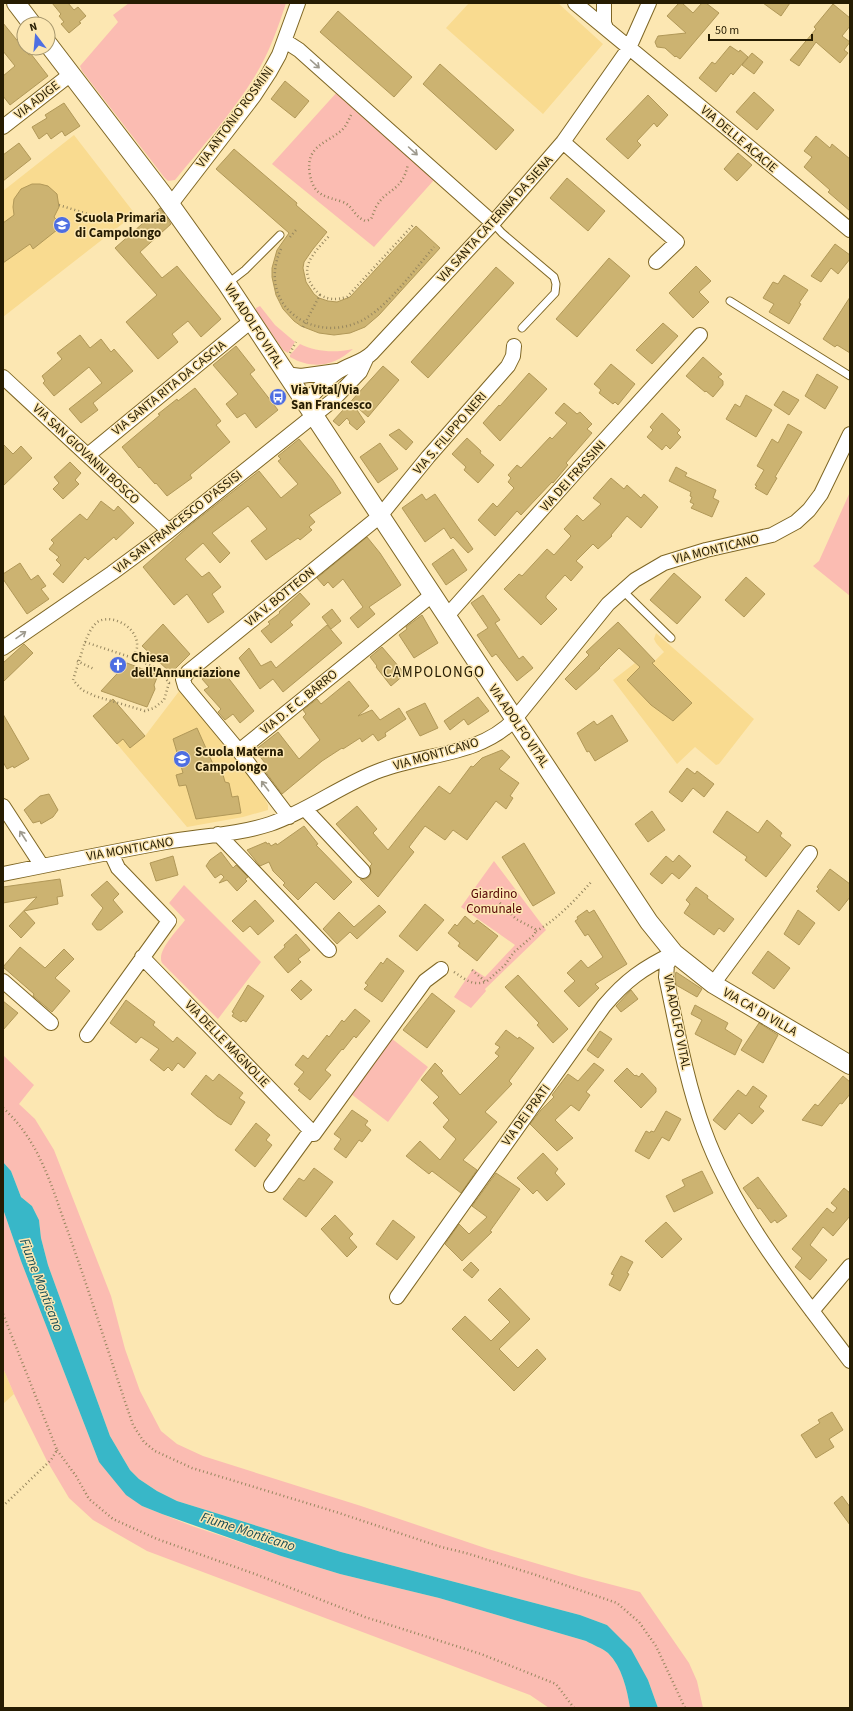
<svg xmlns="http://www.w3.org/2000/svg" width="853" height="1711" font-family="'Source Sans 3',sans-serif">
<rect width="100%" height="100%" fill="#fce7b2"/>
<path fill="#f9db90" d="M469,3H558L603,44L543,114L446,28Z
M74,135L135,214L3,317V191Z
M656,633L754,719L719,764L716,765L695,747L677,764L613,680L635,663L644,671L664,652L656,643L654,639Z
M180,690L232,754L265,799L268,805V810L243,817L187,827L117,744L123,739L130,748L145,736Z
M3,1368L14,1394L3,1404Z"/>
<path fill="#fbbcb2" d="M129,3H286C278,28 269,53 255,76C233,112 202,147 175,180L168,181L164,177L82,71L80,66L118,22L113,15Z
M338,91L434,180L374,247L272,164Z
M260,306L275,325L295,342L288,353L283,350L256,311V308Z
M300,344C316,352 335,353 353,349C334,366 313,370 290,357V355Z
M850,492V596L813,566L819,561Z
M494,861L546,930L485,989L486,991L471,1008L454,997L473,969L485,977L515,945L461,907Z
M184,885L261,962L218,1019L162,963C156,951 178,930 185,920L169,903Z
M391,1038L428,1067L388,1122L351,1094Z
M3,1055L34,1085L19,1104L35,1119L54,1150L111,1296L125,1349L140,1391L161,1431L177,1444L203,1456L361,1506L488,1549L582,1577L640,1592L689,1663L697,1681L703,1708H658L648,1680L607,1625L580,1615L341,1552L177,1501L157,1491L139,1479L130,1470L110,1436L48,1265L41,1238L39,1220L32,1206L21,1197L11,1171L3,1162Z
M3,1209L21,1261L99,1462L142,1506L192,1526L281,1556L340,1574L439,1598L586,1641C593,1645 602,1648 608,1653C622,1667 627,1689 630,1708H549L530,1695L147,1551L93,1520L69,1498L47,1461L14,1394L3,1368Z"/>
<path fill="#38b7c8" d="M3,1162L11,1171L21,1197L32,1206L39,1220L41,1238L48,1265L110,1436L130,1470L139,1479L157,1491L177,1501L341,1552L580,1615L607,1625L631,1649L648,1680L658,1708H630C627,1689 622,1667 608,1653C602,1648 593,1645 586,1641L439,1598L340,1574L281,1556L162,1514L142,1506L126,1495L99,1462L21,1261L3,1209Z"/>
<path fill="#ccb371" stroke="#b19858" d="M52,3H68L74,10L78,7L86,16L79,22L81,23L69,33L61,24L64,22L59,16L61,14Z
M679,3H682L693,13L702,3H706L719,13L680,59L676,56L675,57L665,48L657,47L655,42L658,36L686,33L667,16Z
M763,3H790L781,16Z
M833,4L850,18V26L842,36L850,42L844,50L848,53L840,63L816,42L799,66L790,60L816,29L814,27Z
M338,11L412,77L394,97L320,32Z
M3,23L29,55L31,54L48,76L10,105L3,96V76L15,66L3,51Z
M730,46L739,52L740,50L748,57L733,75L731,73L716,92L699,78L712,62L715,64Z
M752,53L763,62L754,74L742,65Z
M440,64L514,130L496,150L423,84Z
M285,81L309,101L295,118L271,99Z
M754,92L774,110L757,130L736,112Z
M648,95L668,115L657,127L654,123L637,141L641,145L628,159L606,139Z
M64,103L80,126L65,136L62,131L51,139L47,133L39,139L32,127L47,118L45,115Z
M816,136L830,148L832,144L850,159V211L828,192L830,190L804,167L812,157L804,151Z
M19,143L31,159L3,181V155Z
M234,149L297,203L296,205L327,232L313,249L304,262L303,268L306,282L314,294L319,298L328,301L337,302L350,297L416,226L440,248L379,315L365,327L350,333L334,335L319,333L301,326L294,321L283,309L276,295L272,277V268L277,250L289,233L216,169Z
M738,153L752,165L737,181L724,169Z
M567,178L605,211L588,231L550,198Z
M32,184H40L48,186L57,194L59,207L54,217L62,226L33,249L30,244L3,263V223L14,215L13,207L14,199L21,189Z
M160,208L171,224L140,252L162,278L177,266L221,319L201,337L188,321L172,334L178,342L158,359L126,322L157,295L115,248Z
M835,244L850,255V259L838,274L831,268L821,282L811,276Z
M609,258L630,276L577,337L556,319Z
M696,266L711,281L699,292L709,302L693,318L669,293Z
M496,267L514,283L428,378L411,362Z
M784,275L808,290L799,303L801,304L789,324L769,312L774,304L763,298L773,282L778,284Z
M850,297V353L837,345L835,347L823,339Z
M663,323L678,336L652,364L636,350Z
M80,335L90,348L101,339L111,352L114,349L133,371L93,403L98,410L81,423L69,409L102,383L89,367L54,396L43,383L45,381L42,376L62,359L57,353Z
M236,346L255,370L250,374L278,410L256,428L245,413L237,418L226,404L238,394L213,365Z
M703,357L722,374L718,377L723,381V385L713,397L706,391L705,392L686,376Z
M611,364L635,384L618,405L615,402L613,404L599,393L601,390L594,384Z
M383,366L399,380L368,417L358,408L357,410L365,422L357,430L349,423L350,422L347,418L339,426L333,421Z
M529,373L547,389L500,441L483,423L499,405L500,406Z
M817,374L838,387L825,409L805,396Z
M195,388L221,421L216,425L230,442L190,475L192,478L167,496L156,483L155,484L140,467L139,468L122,447L160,415L158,414L177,399L178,401Z
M783,391L799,400L789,415L774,405Z
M746,395L772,410L756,437L726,419L735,404L740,407Z
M564,403L577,414L580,412L592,424L587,429L592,433L566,463L568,465L553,483L552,482L521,515L517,511L495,536L478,520L493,503L497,507L514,488L508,482L511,478L508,475L517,465L521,468L550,437L552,439L567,423L555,413Z
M662,413L680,430L677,433L681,437L670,449L666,445L662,450L647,437L653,430L650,427Z
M788,424L802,432L775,477L777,478L767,495L755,488L757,486L755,485L764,470L757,466L772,439L778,443Z
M399,429L413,442L406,450L389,435Z
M467,438L481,451L480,453L494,465L478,483L464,470L466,467L452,454Z
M299,439L332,479L341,493L309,515L315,522L309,527L312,530L300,540L298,538L266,560L251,541L267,529L248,506L212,533L230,553L220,563L203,543L185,559L202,577L209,572L221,587L212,594L224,612L208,623L187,594L174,605L143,567L189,526L259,471L281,498L298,484L278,461L281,459L278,456Z
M380,443L398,469L378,483L360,457Z
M3,444L13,454L21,446L32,458L3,486Z
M70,462L81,473L75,480L79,484L63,499L53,489L59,483L54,477Z
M676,467L687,473L685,476L716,490L713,498L719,501L712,517L691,508L694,504L690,502L692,497L690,496L691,492L669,481Z
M611,478L624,489L627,485L641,498L644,494L658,507L641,528L627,516L611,535L612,536L598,549L593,544L576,561L583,567L571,581L565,575L546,596V598L557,609L541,625L504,589L519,574L522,576L547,549L554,555L571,536L564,529L577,515L583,521L601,504L593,498Z
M422,494L426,500L435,494L473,549L468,553L453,537L451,539L444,528L425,542L402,508Z
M101,501L114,511L118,506L134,523L116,540L114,537L88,560L85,557L63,583L53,574L61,565L56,560L59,557L49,549L54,543L51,540L80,514L87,520Z
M367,537L380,553L401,585L369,607L375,614L358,628L350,618L363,607L343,579L333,588L328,582L324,586L317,578Z
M453,549L467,570L446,585L432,564Z
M20,563L31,580L38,575L46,586L41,589L49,599L27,614L3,579V574Z
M674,573L701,597L677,624L650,600Z
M746,577L765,594L744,617L725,600Z
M300,593L310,604L290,622L293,625L271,643L261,631L270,624L268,622L280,613L279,612Z
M483,595L500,620L495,623L519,659L523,656L533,668L517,681L496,654L492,657L477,635L488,628L471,603Z
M332,609L341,621L331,629L322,617Z
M422,615L438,643L414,658L399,635L407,629L406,627Z
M618,622L655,661L652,663L692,703L673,721L651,705L627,680L640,667L619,648L599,668H600L576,690L565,679L589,655L586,652Z
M163,624L190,654L171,673L142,646Z
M327,625L342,643L283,692L273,679L260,689L239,658L249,648L261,666L271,661L276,668Z
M24,644L33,653L3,682V663Z
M382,647L405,674L391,686L376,667L377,666L370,657Z
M127,663L158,675L154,685L155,689L147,707L101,691Z
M219,666L254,711L240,723L233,714L225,720L218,712L221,709L204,690L209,687L202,679Z
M349,681L369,706L358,716L372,710L380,720L399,708L406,719L385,733L386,736L378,741L373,734L362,742L360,738L343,749L342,748L322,761L282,794L262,767L265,763L255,750L278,732L299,759L320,740L303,717L306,714L303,710L317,699L321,704Z
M478,697L489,711L468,725L464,719L450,730L444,721Z
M113,699L145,736L130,748L123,739L117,744L93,716Z
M425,703L438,728L420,736L406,712Z
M3,714L29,759L14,768L13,766L7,769L3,762Z
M612,715L628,741L595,761L589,751L587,752L577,733L594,721L597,725Z
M197,728L213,764H218L219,770L222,771L225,782L229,783L232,797L238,796L241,813L196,819L186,785L179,786L176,775L183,773L173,739Z
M502,750L510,757L499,769L519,783L510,796L513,798L506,809L496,801L467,840L453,830L445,840L425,826L409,847L414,852L378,897L360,879H365L369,877L371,873L370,866L372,864L336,824L357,806L377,829L373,833L388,850L439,786L450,794L471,766L473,767L482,758Z
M687,768L695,774L697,771L714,784L704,797L693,788L682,802L669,792Z
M49,794L58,810L53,817L41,824L40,821L33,823L24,810L40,796Z
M652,811L665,830L648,842L635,824Z
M727,811L758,833L767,820L782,833L780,836L791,845L766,877L745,860L747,857L713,832Z
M304,826L318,844L316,845L352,882L334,900L316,882L298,900L283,885L285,883L273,871L269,862L260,866L247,850L266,842L267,844L269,843L271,846L276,843L277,845Z
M524,843L555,893L533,906L502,857Z
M221,852L233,868L236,865L248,877L245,879L247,881L237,891L227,880L219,883L224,877L221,874L215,878L206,866L210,860Z
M679,855L691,866L679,879L672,873L662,884L650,874L666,856L673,862Z
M173,856L178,875L156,881L150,863Z
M830,869L850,884V897L839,911L816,891L819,889L817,887Z
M60,879L63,896L57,897L58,904L24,911L35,923L21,938L9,926L37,897L3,903V887Z
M107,881L119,894L113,900L123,912L101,930H97L92,924L103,908L91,895Z
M696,887L708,896L707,898L734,919L724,932L719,928L714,935L684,913L690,904L686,900Z
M255,900L274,921L258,935L250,926L243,932L232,921Z
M425,904L444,920L417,951L399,936Z
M379,905L386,912L357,939L350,932L337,944L323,929L339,912L354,927Z
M587,910L589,913L594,910L627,964L595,984L599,988L579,1007L564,991L575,981L567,973L581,960L588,968L603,957L588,934L585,936L575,921L578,919L577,917Z
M798,910L815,923L799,945L784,934Z
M465,916L474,924L477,920L498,936L477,961L458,946L460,943L448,933L455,924L457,926Z
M296,934L310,950L298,959L301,962L288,973L274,957L285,947L284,945Z
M20,947L45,968L64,949L74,959L55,978L70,991L52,1012L33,996L34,994L3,967Z
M768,951L790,968L774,989L752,973Z
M387,958L404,971L382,1002L364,989L368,985L365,983L381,962L383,964Z
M676,972L702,989L697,997L676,985L675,976Z
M518,975L568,1029L553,1043L537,1025L539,1023L505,987Z
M301,980L312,990L301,1000L291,990Z
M248,985L264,996L246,1022L243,1020L241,1022L232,1016L234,1013L232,1012Z
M631,990L638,999L621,1012L616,1006Z
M432,993L455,1011L427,1048L403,1030Z
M126,1000L155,1022L153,1025L173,1042L177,1037L196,1053L184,1068L178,1063L172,1071L168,1067L164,1071L150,1060L159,1049L141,1037L136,1043L110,1023Z
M3,1001L18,1013L3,1030Z
M695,1005L728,1023L725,1029L742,1040L735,1055L695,1034L702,1020L691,1014Z
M355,1009L370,1021L356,1038L354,1036L343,1050L342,1049L325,1070L331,1075L310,1100L298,1090L300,1089L294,1084L304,1072L295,1065L303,1055L308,1059L327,1035L329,1037L342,1020L344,1022Z
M759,1023L778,1035L763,1063L741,1050Z
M506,1030L518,1039L519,1037L534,1048L509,1081L512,1084L485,1112L497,1122L463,1160L477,1170L461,1193L432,1171L429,1174L406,1156L420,1141L440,1160L456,1139L443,1127L449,1120L433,1103L439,1097L421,1080L435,1063L443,1071L441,1073L460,1095L499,1056L495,1053L500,1047L495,1044Z
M600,1031L612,1039L598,1058L587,1050Z
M594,1063L604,1070L586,1092L590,1095L579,1111L571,1105L555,1120L573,1138L557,1151L530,1124L541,1110L554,1097L552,1095L568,1074L578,1081Z
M627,1068L635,1076L636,1075L639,1077L642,1073L656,1088V1092L641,1108L614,1081Z
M219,1074L243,1093L239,1098L245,1102L231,1125L217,1116L191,1094L206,1075L213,1081Z
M843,1076L850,1082V1094L842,1104L840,1103L822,1126L802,1120L815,1104L818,1106Z
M753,1086L767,1096L759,1107L764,1111L752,1124L739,1113L725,1130L713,1120L738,1090L746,1096Z
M352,1110L368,1121L365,1125L371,1130L362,1142L359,1140L346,1158L334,1149L341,1139L334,1134Z
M666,1111L681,1119L669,1141L662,1137L649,1159L635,1151L646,1131L650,1133L651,1131L654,1132Z
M256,1123L270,1135L266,1140L272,1145L255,1167L235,1150Z
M543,1153L558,1169L555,1173L565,1184L547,1201L537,1190L533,1194L517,1178Z
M314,1168L333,1182L306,1217L283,1199L299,1178L304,1181Z
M702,1171L713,1193L674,1212L666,1196L685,1186L682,1180Z
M496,1173L520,1189L490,1231L492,1232L462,1261L445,1244L459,1224L469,1234L487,1217L472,1206Z
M758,1177L787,1216L777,1223L775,1220L771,1223L760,1208L758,1209L743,1188Z
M844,1188L850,1193V1216L833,1236L823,1227L810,1245L827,1260L810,1280L795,1267L802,1258L792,1249L827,1208L833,1213L837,1208L831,1203Z
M335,1215L353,1234L349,1238L357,1247L347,1257L321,1229Z
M393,1220L415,1237L397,1260L376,1244Z
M666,1222L682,1239L662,1258L645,1241Z
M621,1256L633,1262L627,1273L629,1274L620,1291L609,1285L614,1275L611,1274Z
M471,1262L479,1270L472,1278L463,1270Z
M500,1288L530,1319L499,1349L518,1368L537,1349L546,1359L514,1391L452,1329L465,1316L491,1341L510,1322L488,1300Z
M832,1412L843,1430L829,1439L834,1447L816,1458L801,1435L820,1423L818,1420Z
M842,1496L850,1507V1525L834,1503Z"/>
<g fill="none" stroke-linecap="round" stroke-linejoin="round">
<g stroke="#7e6624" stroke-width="9">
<path id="service" d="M493,223L502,233L554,277L556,284L555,293L522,328
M227,284L245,270L280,235
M730,301L850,376
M622,590L671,638"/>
</g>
<g stroke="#7e6624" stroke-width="16">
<path id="minor" d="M575,3L850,230
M604,3V23L606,28
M285,41L299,50L493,223
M3,127L71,74
M563,142L677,242L656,262
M171,204L254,96L269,73L279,55L298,3
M285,374L301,376L337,371
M3,377L169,531
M305,403C316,392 326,379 339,371C350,364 363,362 372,353L493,223L563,142L629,48L649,3
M88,455L251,321
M432,595L239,751L185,686L183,679L188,672L380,516L428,457L508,366L513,356L514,346
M446,617L580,467L700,335
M3,648L112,573L169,531L332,401L360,372L366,359
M239,751L289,817
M3,806L42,866
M305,809L363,871
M218,834L329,950
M3,874C57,863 111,852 166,842C200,836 236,835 270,824C309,811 342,784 381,770C426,753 479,756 514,720L608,604L635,580L664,563L706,550L772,535L796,522L809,510L821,494L850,434
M674,953L667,965L666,977C677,1028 686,1081 704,1130C735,1216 796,1289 850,1361
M142,957L314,1134L425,981L441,969
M3,981L51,1023
M713,984L810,853
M87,1035L169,921L118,868L111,853
M271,1185L311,1130
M397,1297L604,1006C626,980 643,968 674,953
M812,1311L850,1266"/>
</g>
<g stroke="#7e6624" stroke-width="20">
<path id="tertiary" d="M16,3L32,24
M48,44L162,193L227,284L649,922L674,953L713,984L850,1065"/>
</g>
<path stroke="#96865e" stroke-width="2.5" stroke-dasharray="1 3" stroke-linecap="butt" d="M351,115C349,119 347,124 344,128C330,143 304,144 310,175C314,196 325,196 343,202C353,206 355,218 366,221L371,219C373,215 374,211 376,207C386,188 402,193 408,164
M59,205L110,221
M290,237L296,230
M281,249C256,303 311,345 361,321C388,307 414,270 434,247
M320,295C295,270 311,256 330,235
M303,327L320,295C330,300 336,300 347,297L413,225
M290,353L296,342
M85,642C88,635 92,625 99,621C115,614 139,629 137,647C137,650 134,655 133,658
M77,661L94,669
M169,683L164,700L154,708L145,711L95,696L82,690L73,680L85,642L133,658L159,669L169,683H171
M536,931C556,921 577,898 592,881
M472,970L486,982L505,965L514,952L534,935L536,931L535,929L516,919L499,902
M454,972C465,979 472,986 485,982
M3,1108C40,1141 52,1188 68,1232C91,1296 111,1361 133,1425L144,1442L155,1451L192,1468L336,1512L441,1547L466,1553L536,1575L617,1603L639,1622L656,1646L685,1708
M3,1314L57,1450L51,1460L3,1506
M57,1450L76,1476L89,1499L113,1519L157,1539L255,1574L365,1617L481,1654L556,1684L574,1708"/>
<use href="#service" stroke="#fff" stroke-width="7"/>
<use href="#minor" stroke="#fff" stroke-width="14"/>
<use href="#tertiary" stroke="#fff" stroke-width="18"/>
</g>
<defs><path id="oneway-shaft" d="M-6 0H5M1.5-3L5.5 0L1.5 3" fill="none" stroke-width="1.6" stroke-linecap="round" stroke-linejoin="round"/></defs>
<g stroke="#9d998d">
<use href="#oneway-shaft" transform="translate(315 64) rotate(42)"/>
<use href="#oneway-shaft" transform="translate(413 151) rotate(42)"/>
<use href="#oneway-shaft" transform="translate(21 635) rotate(-35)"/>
<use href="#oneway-shaft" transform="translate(265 786) rotate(-127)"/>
<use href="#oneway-shaft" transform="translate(23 836) rotate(-123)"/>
</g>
<defs>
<g id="school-disc" transform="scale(0.9)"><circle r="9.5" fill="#4e6ee2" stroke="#fce7b2"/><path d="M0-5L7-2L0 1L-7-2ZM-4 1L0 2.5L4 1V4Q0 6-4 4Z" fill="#fff"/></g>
<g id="bus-disc" transform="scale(0.9)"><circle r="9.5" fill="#4e6ee2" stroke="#fce7b2"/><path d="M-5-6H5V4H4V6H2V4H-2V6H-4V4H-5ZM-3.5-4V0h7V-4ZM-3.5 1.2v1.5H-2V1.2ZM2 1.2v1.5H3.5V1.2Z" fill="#fff"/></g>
<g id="church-disc" transform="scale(0.9)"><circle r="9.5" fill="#4e6ee2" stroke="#fce7b2"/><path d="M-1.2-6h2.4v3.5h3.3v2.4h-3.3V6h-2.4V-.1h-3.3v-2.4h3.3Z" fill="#fff"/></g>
</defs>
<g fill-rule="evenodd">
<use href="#school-disc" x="62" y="225"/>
<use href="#bus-disc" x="278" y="397"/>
<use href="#church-disc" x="118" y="665"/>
<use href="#school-disc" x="182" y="759"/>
</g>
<g text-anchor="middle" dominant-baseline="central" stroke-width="3" stroke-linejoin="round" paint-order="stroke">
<g font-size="13" fill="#261c02" stroke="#fce7b2">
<text transform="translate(37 100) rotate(-38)">VIA ADIGE</text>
<text transform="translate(235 117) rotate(-54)">VIA ANTONIO ROSMINI</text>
<text transform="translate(739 139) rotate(40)">VIA DELLE ACACIE</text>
<text transform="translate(495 219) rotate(-48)">VIA SANTA CATERINA DA SIENA</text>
<text transform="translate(254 326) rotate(57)">VIA ADOLFO VITAL</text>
<text transform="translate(169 388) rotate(-39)">VIA SANTA RITA DA CASCIA</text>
<text transform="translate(450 433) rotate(-49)">VIA S. FILIPPO NERI</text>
<text transform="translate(86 454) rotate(43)">VIA SAN GIOVANNI BOSCO</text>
<text transform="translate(573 476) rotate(-48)">VIA DEI FRASSINI</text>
<text transform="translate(178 522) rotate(-38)">VIA SAN FRANCESCO D'ASSISI</text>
<text transform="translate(716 549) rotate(-14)">VIA MONTICANO</text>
<text transform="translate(280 597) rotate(-39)">VIA V. BOTTEON</text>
<text transform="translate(299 702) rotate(-39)">VIA D. E C. BARRO</text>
<text transform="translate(519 726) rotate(56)">VIA ADOLFO VITAL</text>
<text transform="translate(436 754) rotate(-16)">VIA MONTICANO</text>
<text transform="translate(130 849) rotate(-10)">VIA MONTICANO</text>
<text transform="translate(760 1012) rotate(30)">VIA CA' DI VILLA</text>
<text transform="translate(677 1022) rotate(79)">VIA ADOLFO VITAL</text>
<text transform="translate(227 1044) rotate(46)">VIA DELLE MAGNOLIE</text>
<text transform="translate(526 1115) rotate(-54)">VIA DEI PRATI</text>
</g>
<g font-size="13" font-weight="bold" fill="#261c02" stroke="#fce7b2" text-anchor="start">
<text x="75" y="218">Scuola Primaria<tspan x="75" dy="15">di Campolongo</tspan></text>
<text x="291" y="390">Via Vital/Via<tspan x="291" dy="15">San Francesco</tspan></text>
<text x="131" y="658">Chiesa<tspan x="131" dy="15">dell'Annunciazione</tspan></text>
<text x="195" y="752">Scuola Materna<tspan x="195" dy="15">Campolongo</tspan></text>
</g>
<g font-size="13" fill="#540303" stroke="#fce7b2">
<text x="494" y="894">Giardino<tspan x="494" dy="15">Comunale</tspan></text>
</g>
<g font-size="14" font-style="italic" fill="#1a4e56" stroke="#fce7b2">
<text transform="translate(41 1285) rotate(69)">Fiume Monticano</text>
<text transform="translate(248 1532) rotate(18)">Fiume Monticano</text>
</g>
<g font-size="15" letter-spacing="1" fill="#261c02" stroke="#fce7b2">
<text x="434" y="672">CAMPOLONGO</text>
</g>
</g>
<rect width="853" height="1711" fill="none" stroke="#261c02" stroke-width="8"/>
<g transform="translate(36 36) rotate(344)"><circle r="19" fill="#fce7b2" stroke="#a6966c"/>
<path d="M0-3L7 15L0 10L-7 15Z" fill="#4e6ee2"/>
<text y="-6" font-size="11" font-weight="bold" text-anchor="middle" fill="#261c02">N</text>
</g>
<path d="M709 34v6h103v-6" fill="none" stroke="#261c02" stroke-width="2"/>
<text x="715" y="34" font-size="12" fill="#261c02" stroke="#fce7b2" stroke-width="3" paint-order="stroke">50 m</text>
</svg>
